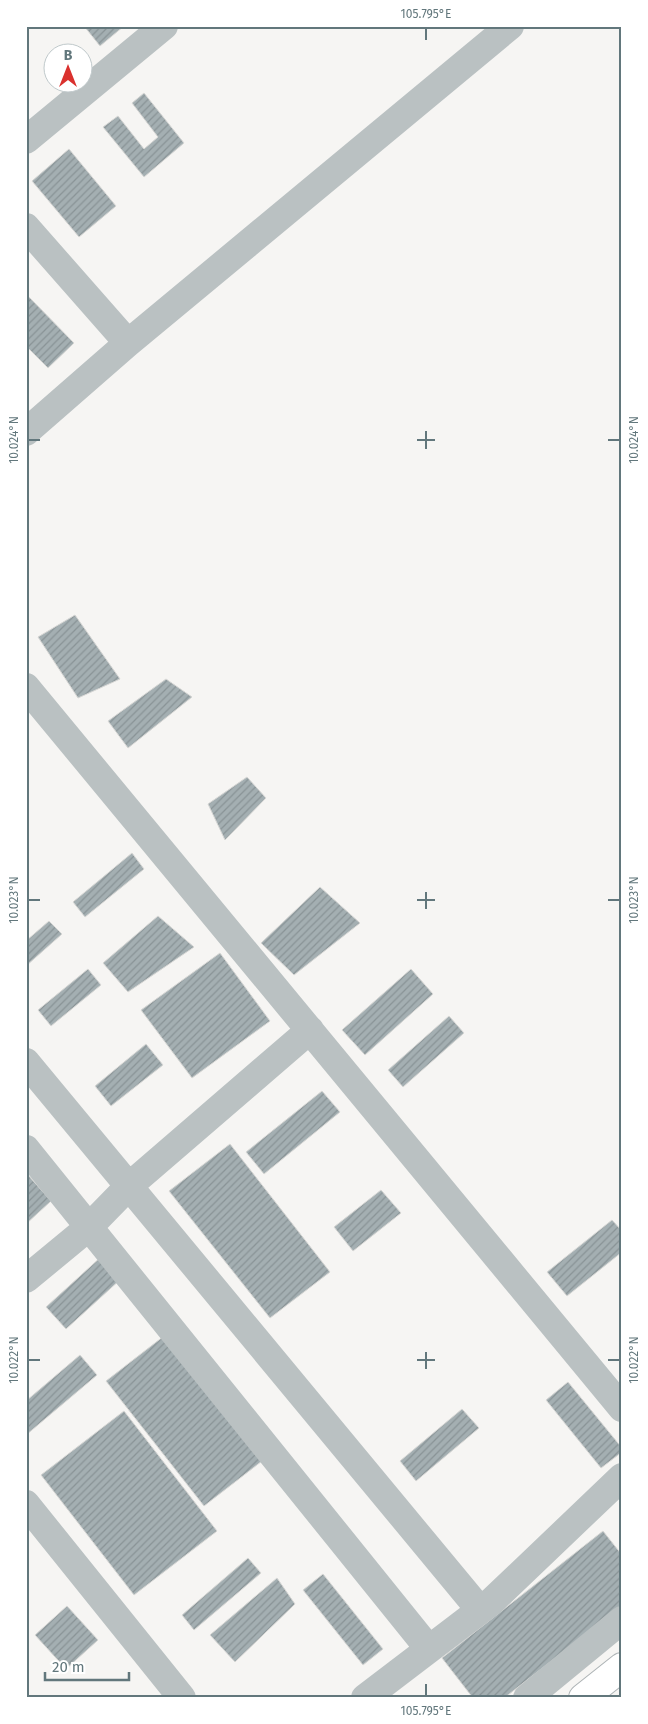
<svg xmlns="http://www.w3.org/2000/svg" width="648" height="1724" font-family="'Fira Sans',sans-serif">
<defs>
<pattern id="building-hatch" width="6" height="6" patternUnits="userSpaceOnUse" patternTransform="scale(1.25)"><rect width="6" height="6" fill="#a4afb2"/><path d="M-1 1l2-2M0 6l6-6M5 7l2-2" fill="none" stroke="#899396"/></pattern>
</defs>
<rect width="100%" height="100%" fill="#f6f5f3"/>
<path fill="url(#building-hatch)" stroke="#d7d7d5" d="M84,26H124L100,46Z
M144,93L184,143L144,177L103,127L118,116L144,149L158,137L132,103Z
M69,149L116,206L79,237L32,181Z
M26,294L74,343L48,368L26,346Z
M75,615L120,679L78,698L38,637Z
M166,679L192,697L128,748L108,721Z
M247,777L266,798L225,840L208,804Z
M132,853L144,869L85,917L73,902Z
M320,887L360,923L294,975L261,943Z
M158,916L194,947L128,992L103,963Z
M49,921L62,934L26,966V941Z
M220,953L270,1021L192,1078L141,1010Z
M88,969L101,985L51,1026L38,1010Z
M411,969L433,994L365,1055L342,1030Z
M449,1016L464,1033L403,1087L388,1070Z
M146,1044L163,1065L111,1106L95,1086Z
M322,1091L340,1112L264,1174L246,1152Z
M230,1144L330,1272L270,1318L169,1191Z
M28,1175L51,1201L26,1224V1177Z
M381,1190L401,1213L353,1251L334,1227Z
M612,1220L622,1231V1252L567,1296L547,1272Z
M102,1256L122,1278L66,1329L46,1307Z
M164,1336L262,1461L204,1506L106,1381Z
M80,1355L97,1375L26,1435V1401Z
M568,1382L622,1448V1452L601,1468L546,1400Z
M462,1409L479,1428L416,1481L400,1461Z
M124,1411L217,1531L134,1595L41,1475Z
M603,1531L622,1555V1606L504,1698H473L442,1658Z
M248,1558L261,1573L194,1630L182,1615Z
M323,1574L383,1649L363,1665L303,1590Z
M277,1578L295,1604L235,1662L210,1635Z
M67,1606L98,1640L66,1669L35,1635Z"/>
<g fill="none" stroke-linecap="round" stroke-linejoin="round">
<g stroke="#aeb4b6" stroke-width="30">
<path id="highway" d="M583,1698L622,1667"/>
</g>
<path stroke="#bac1c2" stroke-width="28" d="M26,140L164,26
M26,227L128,343
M26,432L128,343L510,26
M26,687L622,1408
M26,1062L480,1610
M26,1149L429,1649
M26,1279L89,1227L129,1186L310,1030
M26,1504L182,1698
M365,1698L491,1602L622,1477
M527,1698L622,1620"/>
<use href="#highway" stroke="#fff" stroke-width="28"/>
</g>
<path fill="none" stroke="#62777c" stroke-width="2" d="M426,28V40M426,431V449M28,440H40M417,440H435M608,440H620M426,892V909M28,900H40M417,900H435M608,900H620M426,1352V1369M28,1360H40M417,1360H435M608,1360H620M426,1684V1696"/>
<rect width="648" height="1724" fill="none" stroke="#ffffff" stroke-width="55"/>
<g transform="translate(68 68)"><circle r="24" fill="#ffffff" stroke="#c0c9cb"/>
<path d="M0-4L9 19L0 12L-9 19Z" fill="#da312e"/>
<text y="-8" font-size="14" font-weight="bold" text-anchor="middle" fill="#62777c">B</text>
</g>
<path d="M45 1672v8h84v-8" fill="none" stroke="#62777c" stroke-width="2.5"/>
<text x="52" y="1672" font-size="15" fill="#62777c" stroke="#ffffff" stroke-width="4" paint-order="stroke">20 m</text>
<rect x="28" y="28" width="592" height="1668" fill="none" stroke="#62777c" stroke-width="2"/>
<g font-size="12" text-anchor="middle" fill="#62777c">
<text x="426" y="18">105.795°E</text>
<text transform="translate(14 440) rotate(-90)" y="4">10.024°N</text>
<text transform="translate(634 440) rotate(-90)" y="4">10.024°N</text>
<text transform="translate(14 900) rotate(-90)" y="4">10.023°N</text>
<text transform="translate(634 900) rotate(-90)" y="4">10.023°N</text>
<text transform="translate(14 1360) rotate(-90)" y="4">10.022°N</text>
<text transform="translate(634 1360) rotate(-90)" y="4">10.022°N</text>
<text x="426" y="1715">105.795°E</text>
</g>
</svg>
